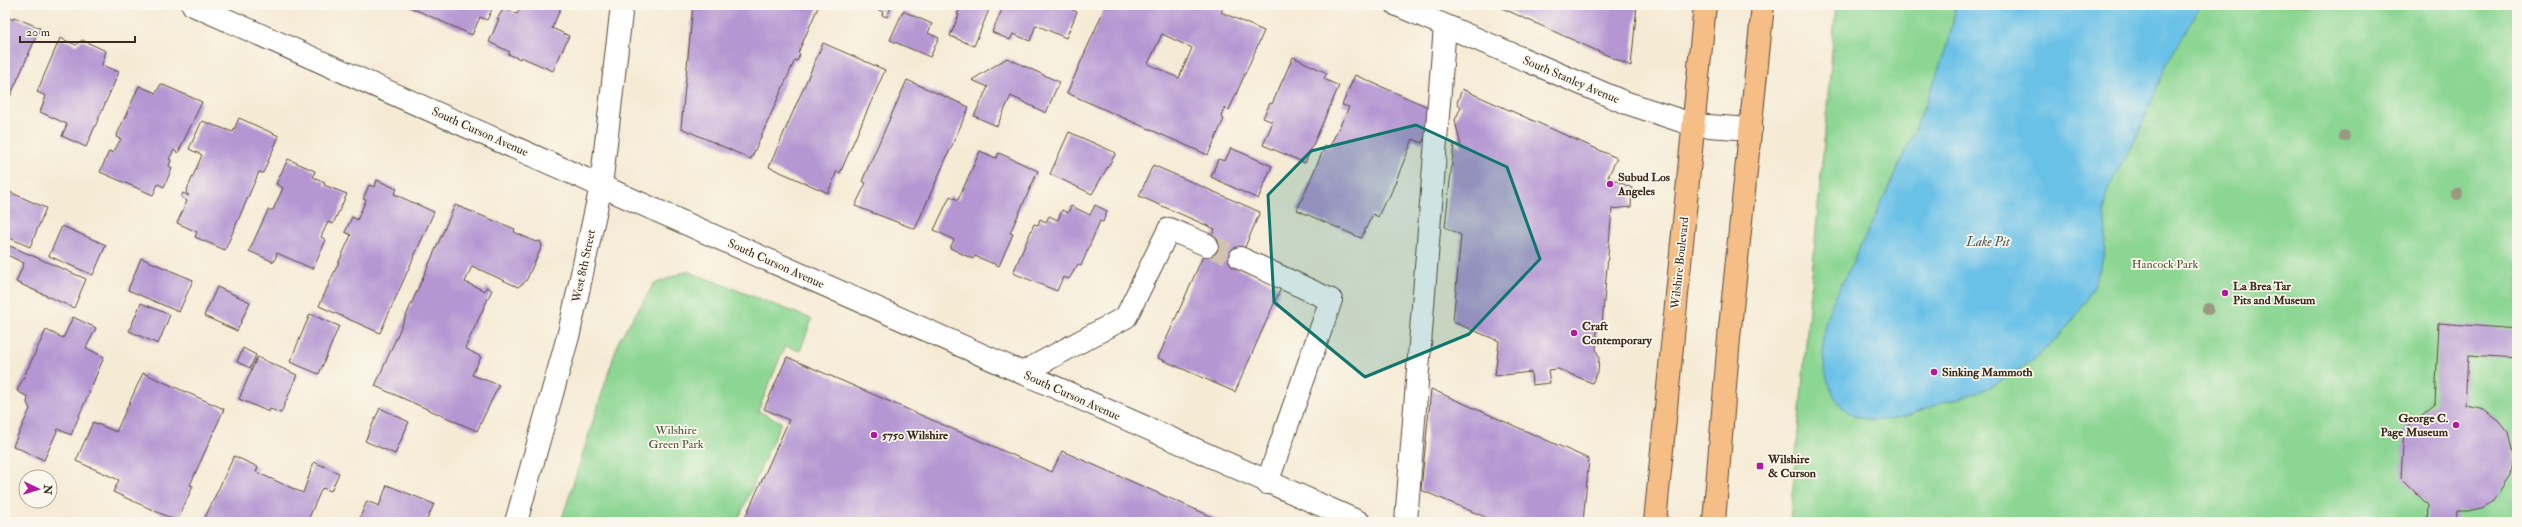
<svg xmlns="http://www.w3.org/2000/svg" width="2522" height="527" font-family="'IM FELL Double Pica',serif">
<rect width="100%" height="100%" fill="#fbf7ec"/>
<filter id="ink" filterUnits="userSpaceOnUse"><feTurbulence type="fractalNoise" baseFrequency=".025" numOctaves="2"/><feDisplacementMap in="SourceGraphic" scale="8" xChannelSelector="R" yChannelSelector="G"/><feConvolveMatrix kernelMatrix="1 2 1 2 8 2 1 2 1" color-interpolation-filters="sRGB"/></filter>
<filter id="wash" filterUnits="userSpaceOnUse"><feTurbulence type="fractalNoise" baseFrequency=".012" numOctaves="4" result="noise"/><feDisplacementMap in="SourceGraphic" scale="16" xChannelSelector="R" yChannelSelector="G"/><feGaussianBlur stdDeviation="0.9" result="paint"/><feColorMatrix in="noise" values="0 0 0 0 0 0 0 0 0 0 0 0 0 0 0 0 0 1.4 0 .05"/><feComposite in="paint" operator="in"/></filter>
<g filter="url(#wash)">
<rect width="100%" height="100%" fill="#f5ebd5"/>
<path fill="#8cd693" stroke="#648058" d="M1836,5H2517V522H1790Z
M687,271L812,319L800,351L785,346L758,411L781,422L737,522H561L619,340L654,284Z"/>
<path fill="#6ac1e7" stroke="#527682" d="M1955,5H2201C2190,25 2177,44 2167,64C2157,87 2149,110 2139,132C2130,153 2115,172 2107,193C2100,211 2109,231 2105,250C2090,316 2049,354 1992,386C1977,394 1958,398 1942,403C1918,412 1888,426 1861,418C1829,409 1822,369 1823,339C1824,310 1841,288 1853,262C1882,201 1913,140 1936,76C1944,53 1954,29 1955,5Z"/>
<g id="blocks">
<path fill="#b496d2" fill-rule="evenodd" d="M405,5H494L487,20L480,17L472,35Z
M521,5H562L552,28L569,36L553,71L521,57L520,59L508,54L510,52L489,42L499,19H497L504,8L517,14Z
M693,5H819L798,53L800,54L797,61L795,60L751,159L681,128Z
M868,5H892L887,17L882,15L883,12Z
M963,5H991L974,46L950,36L959,15L957,14Z
M1004,5H1072L1070,9L1077,12L1066,38L1036,25L1030,41L1013,34L1010,40L992,32Z
M1106,5H1217L1223,8L1221,12L1264,31L1229,110L1224,108L1221,117L1224,119L1208,155L1067,93ZM1162,34L1192,48L1179,78L1148,64Z
M1495,5H1637L1631,66Z
M903,11L932,24L928,33L939,38L930,57L890,40Z
M7,16L13,20L14,17L40,28L5,108Z
M60,38L76,45L82,40L106,51L102,65L119,72L86,147L62,136L67,124L40,112L46,96L37,92Z
M823,43L885,70L840,173L837,171L828,193L769,167Z
M1293,57L1327,73L1324,79L1339,86L1305,163L1263,145L1273,122L1263,118L1270,103L1272,104Z
M1007,58L1059,82L1046,113L1011,96L997,126L974,116L988,87L972,80Z
M1355,75L1437,111L1422,143L1413,139L1388,200L1386,199L1378,217L1373,214L1361,238L1297,210L1325,146L1329,148L1349,107L1342,105Z
M907,80L969,107L915,229L855,206L866,183L862,181Z
M161,84L202,102L178,153L174,150L169,159L171,160L169,166L172,168L164,187L158,184L153,195L100,172L109,151L113,153L121,139L116,137L139,86L156,93Z
M1462,89L1617,158L1608,177L1632,188L1631,207L1612,209L1602,325L1597,331L1596,349L1599,357L1598,372L1592,383L1558,369L1548,370L1550,383L1532,385L1531,372L1495,376L1499,341L1453,322L1461,235L1445,227L1454,144L1461,147L1455,120L1461,107L1457,103Z
M239,118L279,136L263,173L259,172L225,250L195,237L197,232L177,223L187,201L181,197L183,193L189,196L186,192L202,155L189,149L202,121L233,132Z
M1069,132L1116,153L1092,194L1050,174Z
M1231,148L1272,166L1258,199L1211,177L1218,159L1225,161Z
M980,151L996,158L999,153L1038,171L1010,233L1013,234L999,266L975,256L973,259L950,248L954,240L934,230L950,196L958,200Z
M288,159L315,171L313,177L325,182L324,185L347,194L333,224L328,222L321,237L326,240L313,269L277,253L274,262L249,251L268,210H273L283,188L276,184Z
M1153,165L1260,212L1236,268L1281,288L1235,392L1158,358L1215,229L1139,196Z
M377,180L397,189L394,194L434,212L380,333L319,306L351,235L345,232L352,217L357,220L366,200L363,199L369,185L375,187Z
M5,190L46,208L30,247L5,236Z
M455,205L515,229L514,232L536,242L540,241L542,246L526,281L518,287L472,266L465,282L485,291L486,287L492,290L465,348L481,357L472,375L499,385L477,431L375,386Z
M1095,205L1107,211L1103,222L1100,221L1081,266L1078,264L1069,279L1063,277L1057,291L1013,273L1034,224L1038,225L1040,219L1046,222L1049,216L1058,220L1062,210L1068,213L1071,206L1090,215Z
M62,226L106,245L93,275L49,256Z
M10,246L86,279L74,308L16,282L24,263L7,255Z
M141,258L193,280L179,312L128,290Z
M217,287L250,302L237,331L204,316Z
M141,303L170,315L158,344L129,331Z
M310,314L339,326L319,374L290,362Z
M73,317L96,328L86,348L104,357L71,435L58,429L44,460L13,446L30,409L27,403L28,397L17,391L46,330L63,338Z
M2439,323L2517,329V358L2468,355L2465,405L2481,408L2499,421L2508,432L2514,458L2511,475L2494,501L2482,508L2468,511H2457L2456,522H2427L2428,505L2401,478L2404,430L2435,404Z
M243,348L256,355L250,368L237,362Z
M257,357L297,375L281,413L270,409L269,412L239,399Z
M787,357L1052,472L1062,451L1224,522H743L789,420L764,409Z
M143,373L224,409L190,485L193,486L177,521L113,492L119,480L76,461L93,422L116,432Z
M1431,389L1589,459L1583,522H1497L1421,490Z
M380,408L409,422L395,454L365,441Z
M234,456L258,467L256,472L303,493L314,462L339,473L331,491L322,488L307,522H203Z
M387,485L434,504L426,522H358L367,501L379,506Z"/>
</g>
</g>
<g filter="url(#ink)">
<use href="#blocks" fill-opacity="0" stroke="#574739" stroke-width="1"/>
<g fill="none" stroke-linecap="round" stroke-linejoin="round">
<path stroke="#d0c4b0" stroke-width="22" stroke-dasharray="22 11" stroke-linecap="butt" d="M1207,245L1240,258"/>
<g stroke="#574739" stroke-width="24">
<path id="minor" d="M193,5L1359,522
M1397,5L1624,102L1694,125L1751,129
M1240,258L1331,300L1267,483
M1022,373L1126,317L1169,229L1207,245
M516,522L569,333L601,186L622,5
M1406,522L1445,26"/>
</g>
<g stroke="#574739" stroke-width="24">
<path id="major" d="M1655,522L1705,5
M1714,522L1729,338L1763,5"/>
</g>
<use href="#minor" stroke="#fff" stroke-width="22"/>
<use href="#major" stroke="#f6be87" stroke-width="22"/>
</g>
<g fill="#9a9880">
<circle cx="2344" cy="136" r="6"/>
<circle cx="2457" cy="194" r="6"/>
<circle cx="2208" cy="309" r="6"/>
</g>
</g>
<path fill="#0f766e" fill-opacity="0.2" stroke="#0f766e" stroke-width="3" stroke-linejoin="round" d="M1416,125L1507,167L1540,259L1469,334L1365,377L1274,302L1268,195L1311,151Z"/>
<g fill="#b5179e" stroke="#fbf7ec" stroke-width="1.5">
<circle cx="1610" cy="184" r="4"/>
<circle cx="2225" cy="293" r="4"/>
<circle cx="1574" cy="333" r="4"/>
<circle cx="1934" cy="372" r="4"/>
<circle cx="2456" cy="425" r="4"/>
<circle cx="874" cy="435" r="4"/>
<rect x="1756" y="462" width="8" height="8" rx="2"/>
</g>
<g text-anchor="middle" dominant-baseline="central" stroke-width="3.5" stroke-linejoin="round" paint-order="stroke">
<g font-size="12" fill="#3b2a1e" stroke="#fbf7ec">
<text transform="translate(1571 80) rotate(23)">South Stanley Avenue</text>
<text transform="translate(480 132) rotate(24)">South Curson Avenue</text>
<text transform="translate(1680 263) rotate(-84)">Wilshire Boulevard</text>
<text transform="translate(776 264) rotate(24)">South Curson Avenue</text>
<text transform="translate(584 266) rotate(-78)">West 8th Street</text>
<text transform="translate(1072 396) rotate(24)">South Curson Avenue</text>
</g>
<g font-size="12" font-weight="bold" fill="#3b2a1e" stroke="#fbf7ec" text-anchor="start">
<text x="1618" y="177">Subud Los<tspan x="1618" dy="14">Angeles</tspan></text>
<text x="2233" y="286">La Brea Tar<tspan x="2233" dy="14">Pits and Museum</tspan></text>
<text x="1582" y="326">Craft<tspan x="1582" dy="14">Contemporary</tspan></text>
<text x="1942" y="372">Sinking Mammoth</text>
<text x="2448" y="418" text-anchor="end">George C.<tspan x="2448" dy="14">Page Museum</tspan></text>
<text x="882" y="435">5750 Wilshire</text>
<text x="1768" y="459">Wilshire<tspan x="1768" dy="14">&amp; Curson</tspan></text>
</g>
<g font-size="12" fill="#4f553b" stroke="#fbf7ec">
<text x="2165" y="264">Hancock Park</text>
<text x="676" y="430">Wilshire<tspan x="676" dy="14">Green Park</tspan></text>
</g>
<g font-size="13" font-style="italic" fill="#49575a" stroke="#fbf7ec">
<text x="1988" y="242">Lake Pit</text>
</g>
</g>
<rect width="2522" height="527" fill="none" stroke="#fbf7ec" stroke-width="20"/>
<g transform="translate(38 489) rotate(94)"><circle r="19" fill="#fbf7ec" stroke="#aea59a"/>
<path d="M0-3L7 15L0 10L-7 15Z" fill="#b5179e"/>
<text y="-6" font-size="11" font-weight="bold" text-anchor="middle" fill="#3b2a1e">N</text>
</g>
<path d="M20 36v6h115v-6" fill="none" stroke="#3b2a1e" stroke-width="2"/>
<text x="26" y="36" font-size="12" fill="#3b2a1e" stroke="#fbf7ec" stroke-width="3" paint-order="stroke">20 m</text>
</svg>
